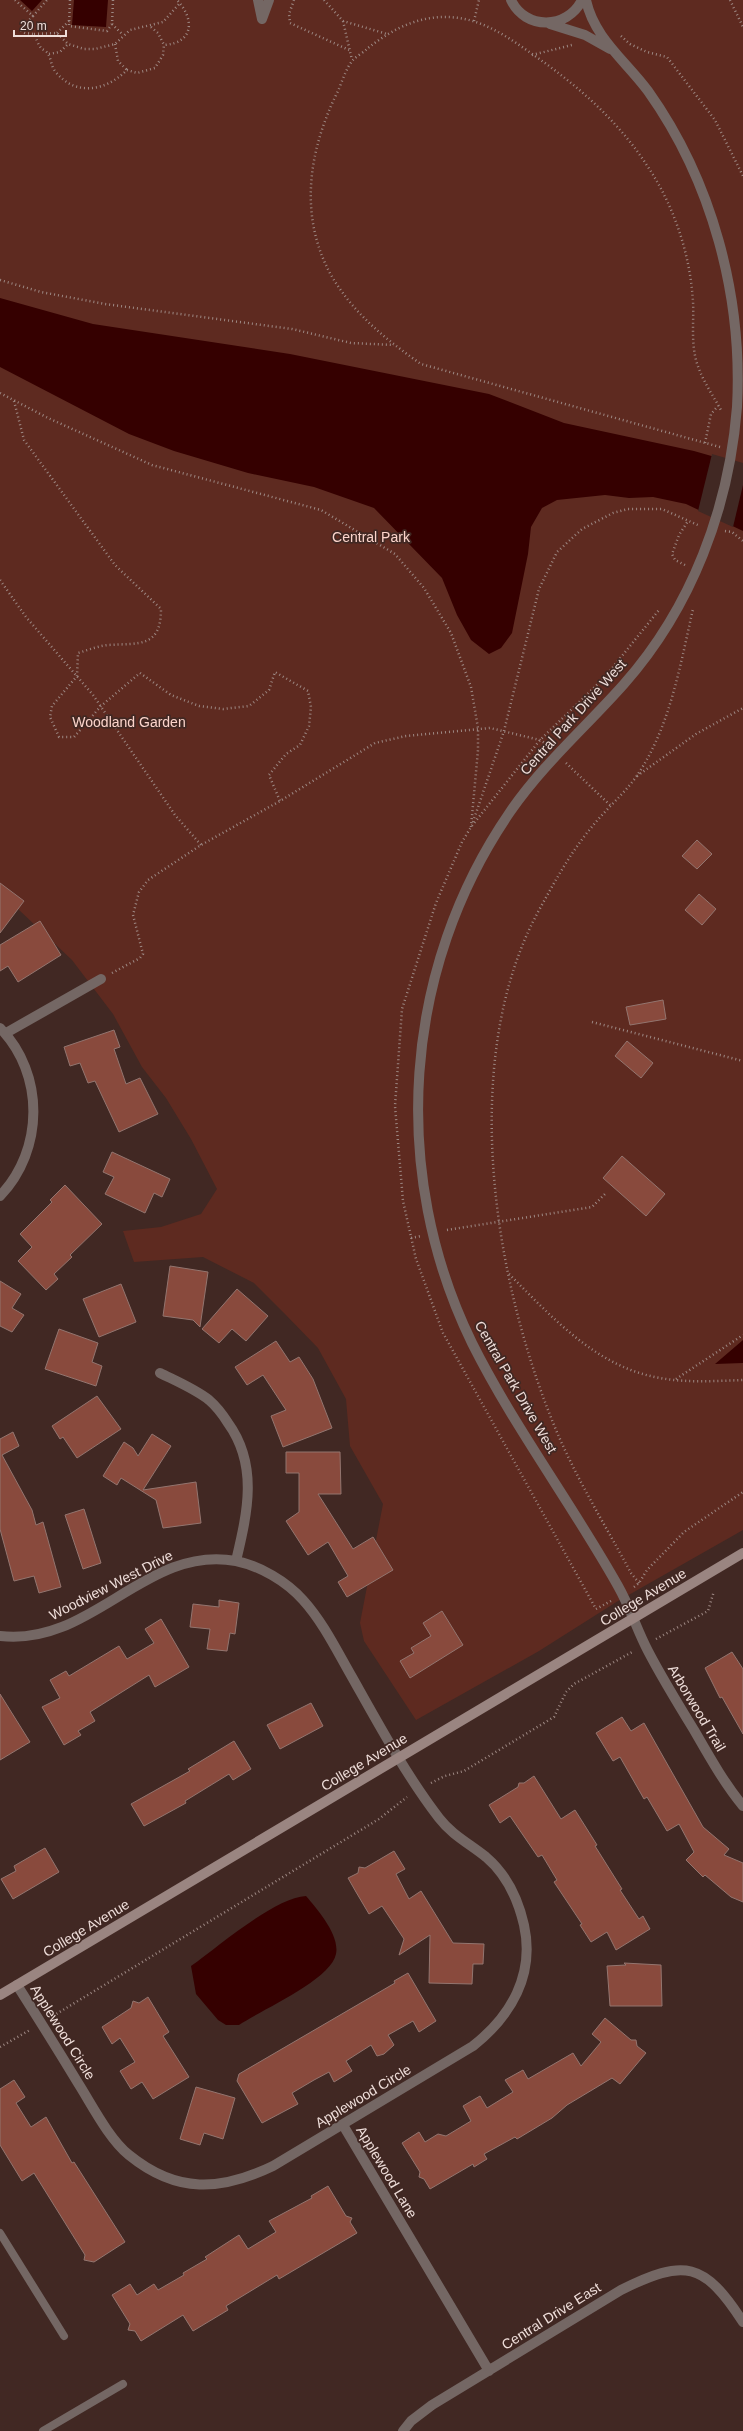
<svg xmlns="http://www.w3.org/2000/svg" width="743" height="2431" font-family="Arial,sans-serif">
<rect width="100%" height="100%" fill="#412823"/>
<path fill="#5e2a20" d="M0,0H743V1530L618,1601L539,1651L416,1720L364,1641L360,1623L383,1504L350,1446L346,1399L318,1348L284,1313L254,1283L203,1257L134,1262L123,1231L161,1227L201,1214L217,1189L191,1139L166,1098L142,1067L113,1014L72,960L0,892Z"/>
<path fill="#350000" d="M20,0H42L32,11Z
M74,0H108L106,27L72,25Z
M0,298L93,324L290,354L489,394L564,423L694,451L743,465V531L686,504L653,497L629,498L605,495L557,500L542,508L531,527L528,554L512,633L501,648L489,654L471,640L457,615L442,578L374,508L314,487L248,473L174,451L129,434L0,367Z
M743,1340V1363L715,1364Z
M306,1896C317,1909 340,1935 336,1954C331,1980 261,2010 239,2025H226L218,2020L196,1994L191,1966C219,1946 274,1898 306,1896Z"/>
<path fill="#412823" d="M712,454L743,463V485L733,527L698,511Z"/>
<path fill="#894a3d" stroke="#93756f" d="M697,840L712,854L697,869L682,856Z
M0,883L24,901L0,933Z
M699,894L716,909L702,925L685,910Z
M40,921L61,955L18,982L8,966L0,971V945Z
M663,1000L666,1019L630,1025L626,1007Z
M114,1030L120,1047L114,1049L126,1084L140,1078L158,1114L119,1132L95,1081L88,1083L80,1063L70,1066L64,1047Z
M627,1041L653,1063L641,1078L615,1056Z
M112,1152L170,1179L162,1197L154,1193L145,1213L105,1194L114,1177L103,1172Z
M622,1156L665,1194L646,1216L603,1178Z
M65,1185L102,1224L70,1255L72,1257L54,1274L58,1279L46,1290L18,1261L32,1247L20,1234L52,1202L50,1200Z
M170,1266L208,1272L200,1327L193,1320L163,1316Z
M0,1281L21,1294L12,1308L24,1315L12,1332L0,1326Z
M121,1284L136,1322L99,1337L83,1299Z
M237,1289L268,1316L246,1341L232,1329L219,1343L202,1329Z
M59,1329L98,1343L92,1362L102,1366L96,1386L45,1369Z
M276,1341L290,1362L299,1357L313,1379L332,1428L283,1447L271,1416L286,1410L263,1375L247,1385L235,1367Z
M97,1396L121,1429L77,1458L63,1437L60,1439L52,1426Z
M13,1432L19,1446L2,1455L32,1510L36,1525L43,1522L61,1587L39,1593L34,1576L14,1581L0,1529V1439Z
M152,1434L171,1446L143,1490L196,1482L201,1523L163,1528L156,1500L121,1478L117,1485L103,1476L124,1442L133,1448L138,1456Z
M286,1452H340L341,1494H318L353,1549L373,1537L393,1570L347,1597L338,1582L348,1576L328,1542L308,1555L286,1521L299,1512V1473H286Z
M84,1509L101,1563L83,1569L65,1515Z
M219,1600L239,1603L235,1634L230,1633L227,1651L207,1649L210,1629L190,1627L193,1604L219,1607Z
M442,1611L463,1645L410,1678L400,1661L414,1653L411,1648L431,1636L423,1623Z
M161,1619L189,1667L155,1687L149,1675L90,1712L95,1721L78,1731L81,1735L64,1745L42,1707L60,1698L50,1680L66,1671L69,1676L119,1646L127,1659L154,1643L145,1629Z
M732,1652L743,1669V1734L722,1697L720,1698L705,1668Z
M0,1694L30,1742L0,1760Z
M311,1703L323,1726L280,1749L267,1725Z
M622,1717L631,1731L644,1723L703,1827L729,1849L724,1855L743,1863V1902L731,1897L705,1875L703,1877L686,1860L694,1852L679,1824L667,1831L647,1797L644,1799L620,1757L613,1761L596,1733Z
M234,1741L251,1769L233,1780L229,1774L185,1801L186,1803L144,1826L131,1804L190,1771L188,1769Z
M534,1776L561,1819L575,1810L597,1845L595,1846L622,1889L620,1890L639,1919L643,1916L650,1929L616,1950L607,1932L591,1942L580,1925L582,1924L554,1882L557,1880L542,1855L538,1857L510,1816L500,1823L489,1805L518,1787L519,1783H524Z
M45,1848L59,1872L13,1899L1,1879L16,1871L14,1866Z
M394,1851L405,1869L396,1874L409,1899L421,1891L453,1943L484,1944L483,1964H473L472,1984L429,1983L430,1935L399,1955L404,1939L382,1906L369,1914L356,1892L348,1878L358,1873L359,1867L365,1868Z
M624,1963L661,1965L662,2006H610L607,1966L626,1965Z
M408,1973L436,2021L419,2032L413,2021L388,2035L394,2045L384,2054L377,2056L371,2045L346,2061L352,2071L334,2082L329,2072L314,2080L292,2093L298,2104L262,2123L237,2081L239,2074L395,1983L394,1981Z
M148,1997L169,2032L163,2036L189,2077L153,2099L142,2082L131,2089L120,2071L135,2062L120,2038L112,2044L102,2027L131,2008L133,2001L139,2003Z
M605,2018L631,2040H636L637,2046L646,2053L620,2084L612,2078L567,2105L552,2118L517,2139L515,2137L484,2154L487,2159L474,2167L473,2164L430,2189L424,2179L419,2177L420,2172L402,2143L419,2132L425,2142L438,2134L446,2136L471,2121L463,2106L480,2096L487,2108L513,2092L505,2080L523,2070L528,2079L573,2053L581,2066L601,2042L592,2034Z
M14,2080L25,2097L16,2103L31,2127L46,2117L72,2163L74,2162L125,2242L94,2262L84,2260L85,2255L34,2173L22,2181L0,2145V2089Z
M196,2087L235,2098L223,2139L204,2133L200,2145L180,2139Z
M328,2186L346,2216L352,2218L350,2222L357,2233L279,2279L277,2275L254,2289L226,2306L228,2310L193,2331L183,2315L141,2341L135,2331L128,2330L130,2324L112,2295L130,2284L137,2295L154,2284L158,2290L184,2275L183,2273L207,2259L205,2257L239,2235L248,2249L276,2232L269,2221L312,2198L311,2196Z"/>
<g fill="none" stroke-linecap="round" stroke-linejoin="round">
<path stroke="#9d8883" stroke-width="2.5" stroke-dasharray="1 3" stroke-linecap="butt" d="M15,0L33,16L47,0
M70,0L69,26L107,31L112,24L113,0
M294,0L289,14L290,23L349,50
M324,0L343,21L387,34
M730,0L743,27
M33,16L20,30L25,33L34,34C36,38 38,44 41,48C43,50 47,51 48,54C51,58 51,66 55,71C75,97 106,91 127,70L137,73L155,68L163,55L164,45C194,43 195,19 177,0
M343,21L352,60
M474,21L479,0
M112,24L123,35
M151,27L158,33L164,45
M57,33L69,21
M34,34L57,33L68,44L84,49H95L115,44L130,30L163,22L180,3
M621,36L630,44L647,52L667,57L715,120L743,176
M115,44L118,61L127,70
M49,54L60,52L68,44
M532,55L572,45
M0,280L41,292L105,304L292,329L351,343L394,345
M0,393L48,418L152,465L321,510L395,554L424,588L451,633L471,687L478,728V750L471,827
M14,401L24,440L115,565L161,609C161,648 139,643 108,645C98,646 88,650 78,653L77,676L52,706L50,717L59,737H74L101,706L140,673L171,695L199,706L223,709L249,706L269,690L275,672L308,691L311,707L309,726L300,745L286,754L269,775L280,801
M705,443L711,414L718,406
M720,447L421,364C385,339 353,313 331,275C298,215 309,149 338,91C342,82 346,68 353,60C357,56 364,52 368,48C395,27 424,13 459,18C490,22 519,45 545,63C585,92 621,125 648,167C674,206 690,254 693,301C694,321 691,340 696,360C701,379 713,395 722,412
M725,531L732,532L743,541
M685,565L675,560L672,554L679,535L688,521
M0,580L26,617L93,695L175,815L201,845
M566,763L610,805
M637,776L696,734L743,708
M473,822L504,731L539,589L557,552L582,529L613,513L628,509H662L700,526
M112,973L140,958L143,954L133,915L139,892L148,880L201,845L280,801L375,743L406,736L490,728L540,740L548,745
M592,1022L743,1061
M447,1230L592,1207L605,1194
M411,1238L421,1236
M509,1274C553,1318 596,1367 660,1378C687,1383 716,1381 743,1380
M676,1379L743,1335
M639,1583L631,1573C603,1521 571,1470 550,1415C492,1268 460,1057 538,912C554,883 570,853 591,828C605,810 623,795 636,777C670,728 680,666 693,609
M634,1587L639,1583L647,1570L684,1532L743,1492
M611,1601L596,1609L443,1333L416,1259L403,1201L395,1106L402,1009L436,903L462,842L471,827L540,740L605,677L659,610
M656,1639L708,1611L714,1591
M431,1783L445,1776L464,1771L554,1717L566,1692L574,1684L634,1651
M53,2016L379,1819L407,1797
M0,2047L30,2030"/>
<path stroke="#746764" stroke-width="8" d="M0,2233L64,2336
M43,2431L123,2384"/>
<path stroke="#746764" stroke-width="10" d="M258,0L262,19
M511,0C525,30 567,30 582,0
M586,0C594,38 626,61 648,91C712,181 743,296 737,407C729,508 692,607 624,684C586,727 543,764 510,812C402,969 389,1173 472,1343C514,1427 572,1504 618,1586C630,1607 637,1630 648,1651C662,1678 678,1704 694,1730C709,1756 724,1783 743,1806
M262,19L269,0
M550,24L585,35L610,49
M0,1028C45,1074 44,1150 0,1196
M6,1033L101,979
M160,1373C176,1381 195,1389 209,1400C216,1406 223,1415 228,1423C259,1466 247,1514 236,1561
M0,1636C92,1647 146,1544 236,1561C260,1566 286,1581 303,1600C323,1622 337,1651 352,1677C379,1725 406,1775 439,1818C452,1835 470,1844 486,1857C506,1874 518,1899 524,1925C535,1975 511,2016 473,2046L273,2166C221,2191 177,2194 129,2155C109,2139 92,2105 78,2083C58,2050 38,2018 17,1985
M343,2125L489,2371
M403,2431L411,2421L432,2405L621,2290C685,2258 704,2262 743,2322"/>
<path stroke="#9a8581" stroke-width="10" d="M0,1995L743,1553"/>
</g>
<g text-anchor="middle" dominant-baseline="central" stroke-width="3.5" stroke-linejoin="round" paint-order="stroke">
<g font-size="14" fill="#fcd4cb" stroke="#412823">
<text x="371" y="537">Central Park</text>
<text x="129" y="722">Woodland Garden</text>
</g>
<g font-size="14" fill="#efdeda" stroke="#412823">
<text transform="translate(573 717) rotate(-48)">Central Park Drive West</text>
<text transform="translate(516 1387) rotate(60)">Central Park Drive West</text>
<text transform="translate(111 1585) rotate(-27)">Woodview West Drive</text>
<text transform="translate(643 1597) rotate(-31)">College Avenue</text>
<text transform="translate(697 1708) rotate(59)">Arborwood Trail</text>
<text transform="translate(364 1762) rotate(-31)">College Avenue</text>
<text transform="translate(86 1928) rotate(-31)">College Avenue</text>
<text transform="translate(63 2032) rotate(58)">Applewood Circle</text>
<text transform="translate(363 2096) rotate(-31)">Applewood Circle</text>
<text transform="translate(387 2172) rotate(59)">Applewood Lane</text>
<text transform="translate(551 2316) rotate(-32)">Central Drive East</text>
</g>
</g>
<path d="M14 30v6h52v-6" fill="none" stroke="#efdeda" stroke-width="2"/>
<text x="20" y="30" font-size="12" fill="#efdeda" stroke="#412823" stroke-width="3" paint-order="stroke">20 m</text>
</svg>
